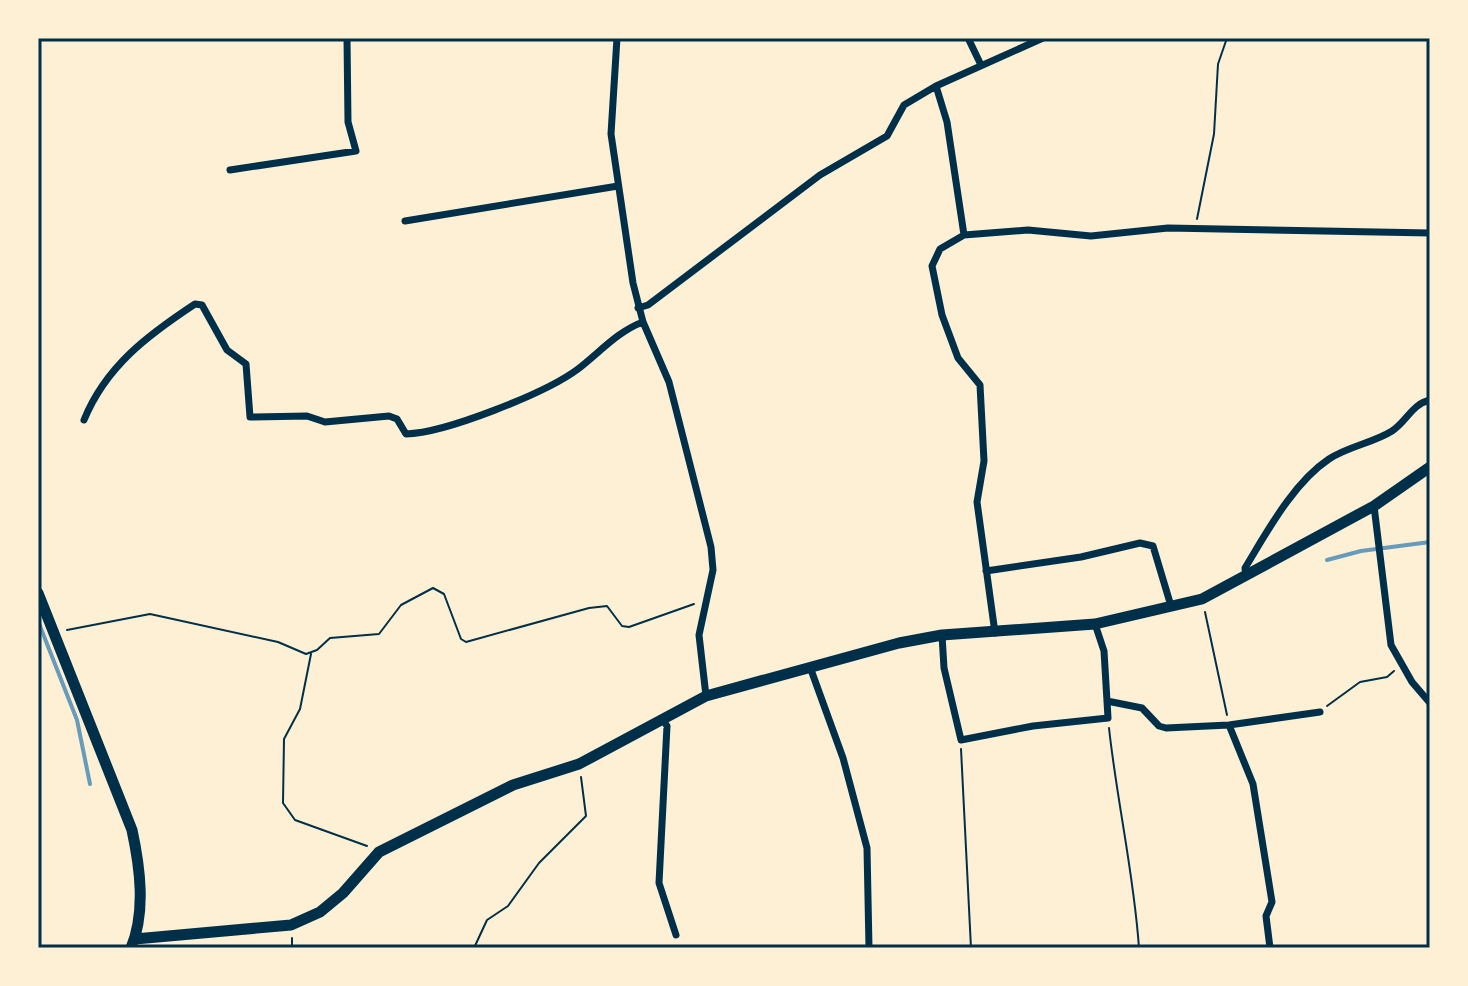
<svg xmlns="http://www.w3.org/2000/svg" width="1468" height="986" font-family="'Titillium Web',sans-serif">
<rect width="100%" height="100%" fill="#fdf0d5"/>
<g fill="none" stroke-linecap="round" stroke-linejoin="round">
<path stroke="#669bbc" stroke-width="4" d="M1327,560L1361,551L1430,542
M38,621L77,720L90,784"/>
<path stroke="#003049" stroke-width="2" d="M1197,219L1214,134L1218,64L1227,38
M1205,612L1227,715
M67,630L150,614L278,642L306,654L317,650L330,638L379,634L401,605L433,588L444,594L461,639L466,642L589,608L607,606L622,626L629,627L694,604
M311,654L300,709L284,739L283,803L295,820L367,846
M1327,706L1360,682L1387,677L1394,671
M1109,728C1117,802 1134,874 1139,948
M961,749L971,948
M292,948V938
M474,948L487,920L508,906L539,863L586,816L581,777"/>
<path stroke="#003049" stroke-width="7" d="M617,38L611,134L633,283L643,322L669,382L711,547L713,570L699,635L706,696
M968,38L981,65
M936,86L947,122L964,235
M230,170L356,151L348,122L347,38
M405,221L618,186
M638,308L648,305L820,175L887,136L904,105L936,86L1043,38
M84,420C106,366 148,335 195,304L202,305L227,350L246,364L250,417L307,416L325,422L389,416L397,419L406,434C445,433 546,393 578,369C599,353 618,331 643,322
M1374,506L1391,645L1412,682L1430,703
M986,571L1081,557L1140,543L1153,546L1171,606
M1246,576L1245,568C1267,532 1293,483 1329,459C1349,446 1373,443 1392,431C1407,421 1412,404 1430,400
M995,633L977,502L984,461L980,385L958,358L942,315L932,266L940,249L964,235L1028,230L1091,236L1168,228L1430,233
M942,635L944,668L961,740L1033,726L1108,718L1104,651L1095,624
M810,667L843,758L867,848L869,948
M1107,701L1142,708L1159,726L1166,728L1229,725L1320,712
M662,719L667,726L659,883L676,935
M1229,725L1253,784L1272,902L1266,916L1270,948"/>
<path stroke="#003049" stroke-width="11" d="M38,593L132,830C140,867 146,912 131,948
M135,939L291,925L320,912L343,893L379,852L513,785L579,764L706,696L899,643L942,635L1095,624L1202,599L1374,506L1430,467"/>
</g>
<rect width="1468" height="986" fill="none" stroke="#fdf0d5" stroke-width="80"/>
<rect x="40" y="40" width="1388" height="906" fill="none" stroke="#003049" stroke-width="3"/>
</svg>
